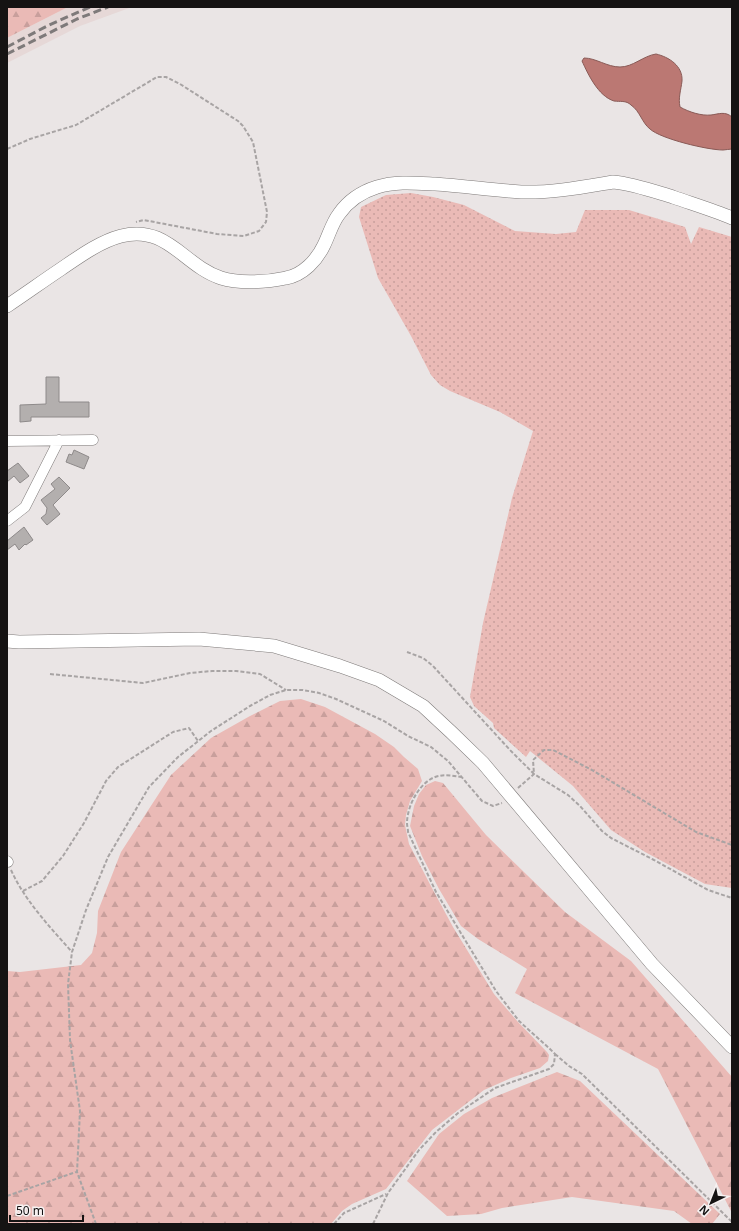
<svg xmlns="http://www.w3.org/2000/svg" width="739" height="1231" font-family="'Noto Sans',sans-serif">
<defs>
<pattern id="grass-dots" width="8" height="8" patternUnits="userSpaceOnUse"><rect width="8" height="8" fill="#eabab6"/><path d="M2 2h.1M6 6h.1" fill="none" stroke="#c89f9c" stroke-width="1.8" stroke-linecap="round"/></pattern>
<pattern id="forest-firs" width="22" height="20" patternUnits="userSpaceOnUse"><rect width="22" height="20" fill="#eabab6"/><path d="M5 1l3.5 6h-7zM16 11l3.5 6h-7z" fill="#c89f9c"/></pattern>
</defs>
<rect width="100%" height="100%" fill="#eae5e5"/>
<path fill="#e6d8d7" d="M68,7H132L80,26L7,63V38Z"/>
<path fill="url(#grass-dots)" d="M411,193L433,197L464,205L515,231L556,234L576,232L585,210H629L685,227L691,244L699,227L732,237V888L705,884L645,852L611,830L573,786L530,751L526,757L494,728L493,723L474,706L470,697L483,623L512,498L533,431L500,412L450,391L440,385L431,375L411,336L378,278L359,217L361,207L386,195Z"/>
<path fill="url(#forest-firs)" d="M7,7H68L7,38Z
M301,699L325,707L375,734L394,747L404,757L418,769L422,781L410,801L406,815L405,825L409,844L433,890L453,927L494,994L518,1022L547,1052L549,1055L548,1061L540,1068L511,1078L484,1090L432,1130L386,1189L352,1204L342,1211L331,1224H7V971L20,972L81,965L92,953L97,933L98,911L121,852L171,775L211,738L250,716L280,701Z
M435,781L443,783L486,835L565,912L631,961L732,1077V1213L658,1069L515,993L527,969L478,939L461,926L439,889L422,856L410,826L414,806L419,794L426,785Z
M557,1072L580,1081L720,1214L712,1224H692L674,1211L572,1197L502,1208L481,1214L447,1216L407,1181L439,1134L464,1114L492,1098Z"/>
<path fill="#bb7873" stroke="#895a56" d="M656,54C669,57 683,66 682,81C681,90 678,98 680,107C689,112 701,116 711,115C719,114 725,111 732,117V149C729,149 726,150 723,150C708,150 661,139 650,129C642,123 640,111 631,105C626,100 620,102 614,101C598,96 588,74 582,61L584,58C596,58 607,67 620,67C633,67 643,56 656,54Z"/>
<path fill="#b3afae" stroke="#8e8a8a" d="M46,377H59V402H89V417H31V421L20,422V405L46,404Z
M74,450L89,457L84,469L66,462L69,454L72,455Z
M18,463L29,476L20,483L14,476L7,482V471Z
M59,477L70,488L53,505L60,514L47,525L41,518L46,514L47,508L41,500L55,489L51,484Z
M24,527L33,540L26,545L25,544L19,550L15,544L7,550V541Z"/>
<g fill="none" stroke-linecap="round" stroke-linejoin="round">
<g stroke="#7e7a79" stroke-width="11">
<path id="minor" d="M7,441L93,440
M7,521L25,507L59,440
M7,861L8,862"/>
</g>
<g stroke="#7e7a79" stroke-width="14">
<path id="tertiary" d="M7,306C25,294 43,281 61,269C80,256 99,242 121,236C167,224 184,266 221,278C239,284 268,282 286,278C303,275 317,260 324,245C329,235 332,223 339,214C348,201 361,192 377,187C395,181 416,183 435,184C464,186 492,190 521,192C552,193 583,187 613,182C634,184 653,191 673,197C693,204 713,210 732,218
M7,641L19,642L199,639L274,646L340,666L379,680L423,706L451,732L483,763L652,964L732,1047"/>
</g>
<path stroke="#a8a4a4" stroke-width="2" stroke-dasharray="4 2" stroke-linecap="butt" d="M7,149L30,139L76,125L157,77H166L180,84L238,121L243,126L253,142L267,212L266,222L259,231L244,236L217,234L144,220L136,222
M407,652L423,658L433,666L510,750L534,774L533,760L544,750H553L592,770L696,832L732,845
M50,674L143,683L190,673L212,671H236L260,674L286,690
M518,788L534,774L568,795L580,806L602,831L611,838L654,860L708,890L732,898
M11,870C25,901 50,927 72,952
M23,891L42,881L63,856L84,823L106,781L118,767L173,732L189,728L198,741
M555,1054L569,1066L582,1074L732,1222
M7,1196L76,1172
M96,1224L77,1172L80,1111L70,1040L68,984L72,952L86,910L108,857L149,787L178,757L211,731L250,706L270,695L286,690H303L319,693L336,699L384,721L408,736L431,747L448,761L482,801L493,806L502,803
M334,1224L344,1213L386,1194
M373,1224L388,1193L419,1150L436,1132L458,1113L495,1088L549,1069L554,1064L555,1054L550,1049L519,1021L496,991L436,892L408,832C408,829 407,826 407,823C407,805 421,779 439,776C446,774 454,776 461,777"/>
<use href="#minor" stroke="#fff" stroke-width="10"/>
<use href="#tertiary" stroke="#fff" stroke-width="13"/>
<path stroke="#7e7a7a" stroke-width="3" stroke-dasharray="8 4" stroke-linecap="butt" d="M7,47L49,25L90,7
M7,54L77,19L108,7"/>
</g>
<rect width="739" height="1231" fill="none" stroke="#151313" stroke-width="16"/>
<g transform="translate(711 1203) rotate(223)" stroke="#f7f2f2" stroke-width="3" paint-order="stroke">
<path d="M0-3L7 15L0 10L-7 15Z" fill="#151313"/>
<text y="-6" font-size="11" font-weight="bold" text-anchor="middle" fill="#151313">N</text>
</g>
<path d="M10 1215v6h73v-6" fill="none" stroke="#151313" stroke-width="2"/>
<text x="16" y="1215" font-size="12" fill="#151313" stroke="#f7f2f2" stroke-width="3" paint-order="stroke">50 m</text>
</svg>
